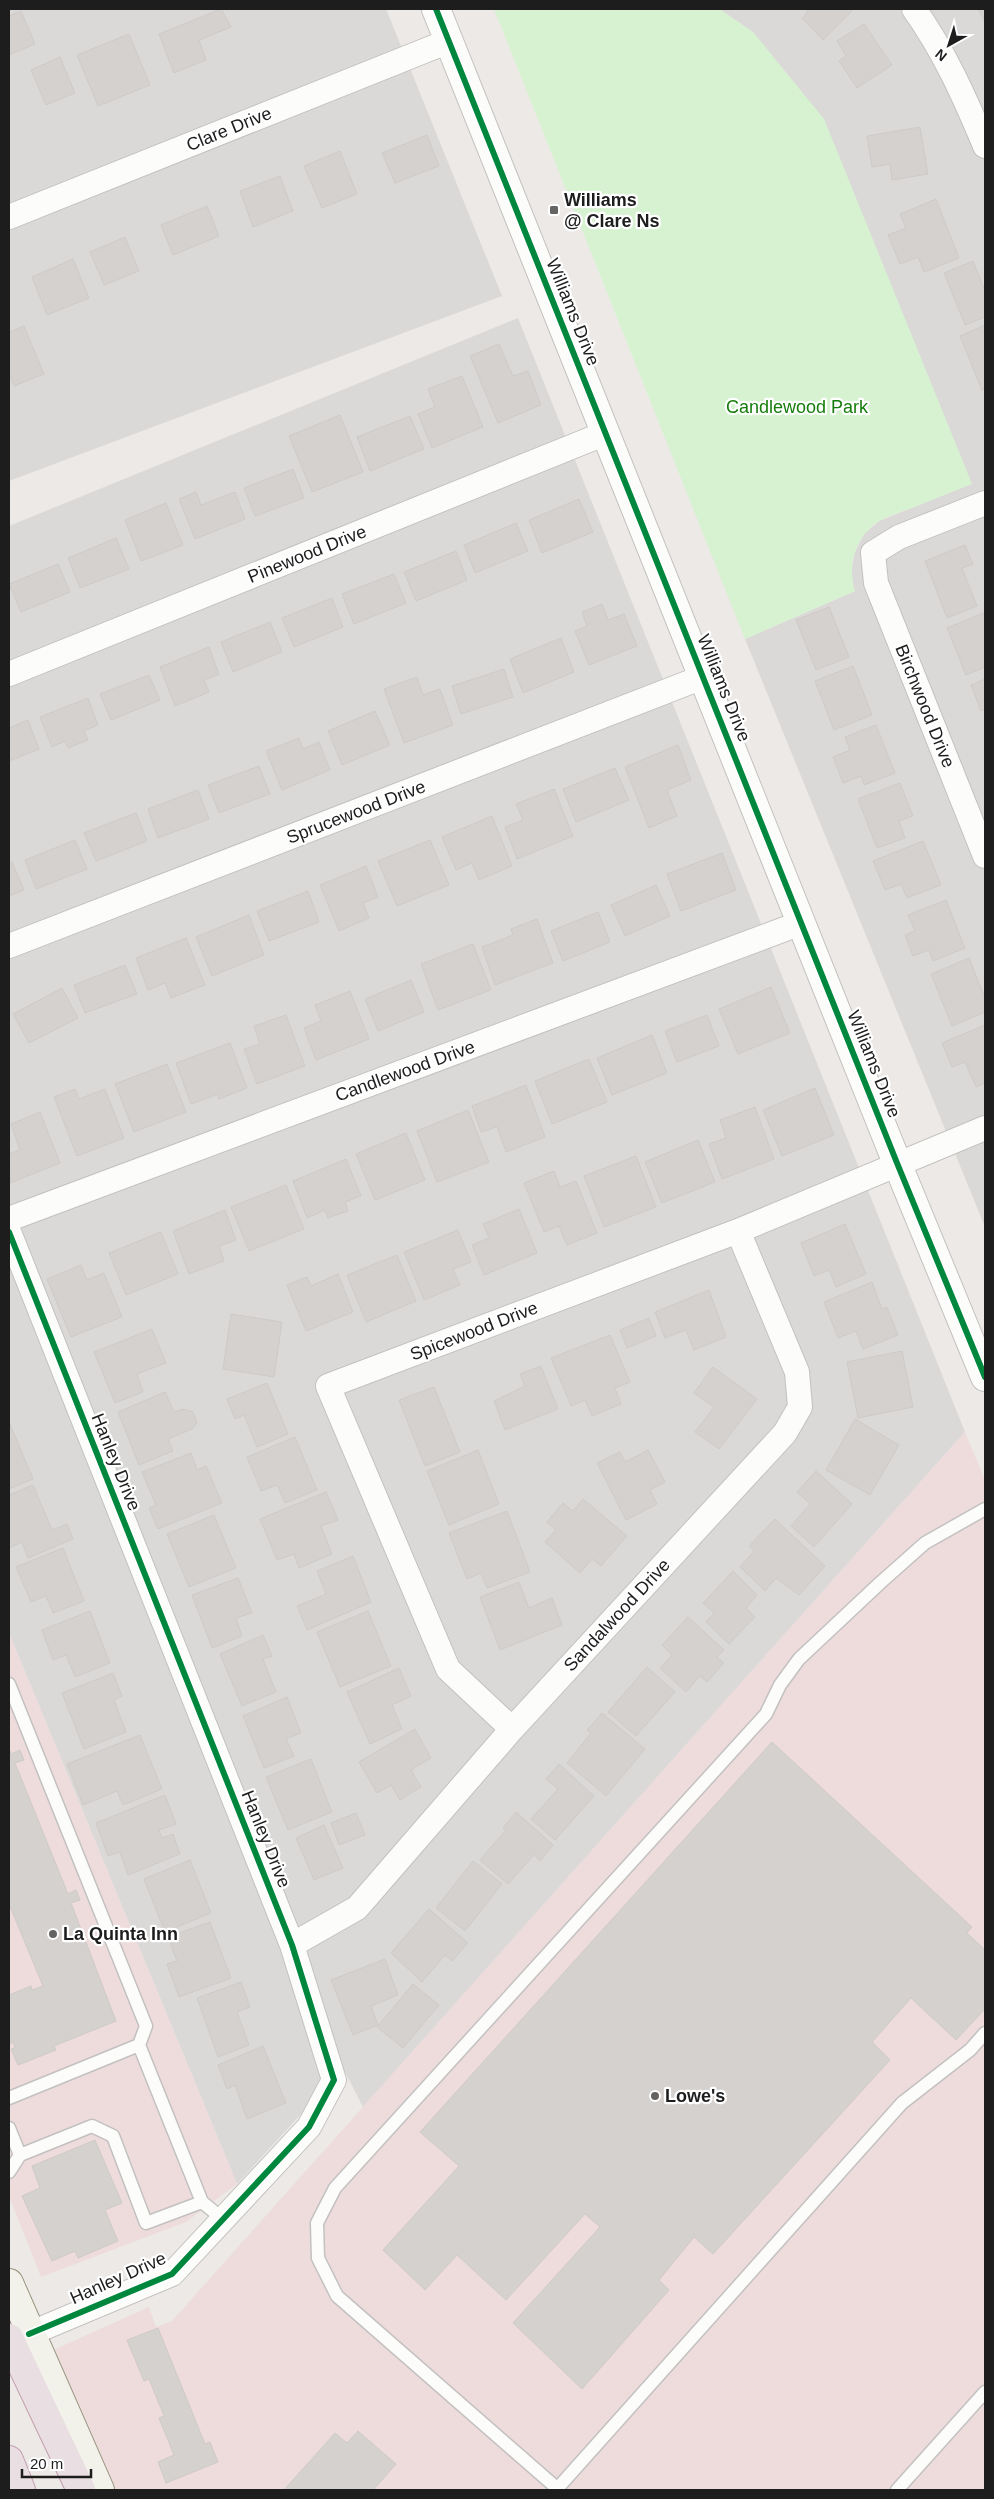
<svg xmlns="http://www.w3.org/2000/svg" width="994" height="2499" font-family="Arial,sans-serif">
<rect width="100%" height="100%" fill="#ece9e6"/>
<path fill="#dbd9d8" d="M9,9H386L502,296L9,481Z
M719,9H985V1227L745,639L855,591L851,579L852,566L855,552L864,534L879,521L971,484L753,32Z
M518,318L965,1432L363,2107L343,2068L237,2184L9,1633V526Z"/>
<path fill="#eedcdd" d="M965,1432L985,1480V2490H112L51,2351L149,2307L156,2327L172,2321Z
M9,1633L237,2184L186,2222L41,2277L9,2196Z"/>
<path fill="#d7f2d1" d="M494,9H719L753,32L824,119L972,484C953,491 934,499 915,507C903,511 890,515 879,521C855,536 847,566 855,591L745,639Z"/>
<path fill="#d4d1ce" stroke="#cfcac7" d="M221,9L231,27L199,40L206,60L174,73L159,34Z
M805,9H850L852,11L823,40L802,18L808,12Z
M978,9H985V22Z
M21,11L35,44L9,55V16Z
M864,24L892,65L857,88L839,61L846,56L837,41Z
M129,34L150,85L98,106L77,55Z
M60,57L75,93L46,105L31,70Z
M920,127L928,174L892,180L890,164L872,167L867,136Z
M427,135L439,166L395,183L382,153Z
M340,151L357,194L322,208L304,166Z
M280,176L293,211L253,227L240,191Z
M936,199L959,258L924,272L918,257L900,264L888,235L906,228L900,214Z
M207,206L219,236L173,255L161,225Z
M125,237L139,271L104,285L90,252Z
M73,259L89,298L47,315L32,277Z
M973,261L985,291V317L965,325L944,273Z
M985,325V389L982,390L960,336Z
M24,326L44,374L14,386L9,374V332Z
M499,344L513,376L528,371L541,405L498,423L470,356Z
M462,376L483,427L432,448L418,414L435,407L428,389Z
M340,415L363,472L312,492L289,436Z
M410,416L424,449L370,471L357,437Z
M293,469L304,498L255,516L244,488Z
M196,492L201,505L235,492L245,519L195,539L179,499Z
M579,499L593,532L542,553L529,520Z
M166,503L183,545L141,561L125,520Z
M516,523L528,551L475,573L464,545Z
M116,538L129,569L80,588L68,558Z
M965,545L973,564L962,568L977,606L947,618L925,561Z
M456,551L467,580L416,601L404,572Z
M58,564L70,592L21,612L9,584Z
M394,574L406,603L354,624L342,594Z
M332,598L343,627L294,647L282,618Z
M602,604L608,620L624,614L637,646L589,665L575,631L587,626L582,612Z
M829,607L849,657L816,670L796,620Z
M983,613L985,620V667L966,675L947,628Z
M270,622L282,652L233,672L221,642Z
M561,638L574,672L523,693L510,659Z
M209,647L219,674L204,680L209,692L175,706L160,667Z
M853,666L872,715L834,730L815,681Z
M504,669L513,697L461,714L452,686Z
M149,675L160,700L111,720L100,694Z
M417,677L423,695L440,689L453,725L404,743L384,689Z
M985,679V709L981,711L971,685Z
M88,698L98,725L84,731L88,740L68,748L65,741L52,747L40,717Z
M375,711L390,745L342,765L328,731Z
M28,720L39,749L9,761V728Z
M876,725L895,773L864,785L861,776L843,783L833,757L850,750L845,737Z
M299,738L303,749L319,742L330,770L282,790L266,751Z
M678,745L691,780L667,790L677,816L649,828L625,767Z
M259,766L270,794L219,813L208,785Z
M615,768L629,800L576,822L563,789Z
M900,783L913,816L899,821L905,838L877,848L858,799Z
M554,789L573,836L517,859L505,827L523,820L516,804Z
M198,790L209,819L158,838L148,809Z
M136,813L147,841L96,861L84,833Z
M492,816L512,866L479,880L472,863L456,870L442,837Z
M75,840L87,869L36,889L25,860Z
M430,840L449,885L397,906L378,861Z
M923,841L941,885L907,898L901,884L885,890L873,861Z
M722,853L736,890L681,911L667,874Z
M12,862L24,890L9,896V863Z
M366,866L378,897L363,903L369,918L339,931L320,885Z
M656,885L670,916L625,936L611,905Z
M308,891L319,922L269,941L257,911Z
M946,900L965,948L933,961L929,950L913,956L905,935L915,931L908,915Z
M598,912L610,942L563,961L551,931Z
M249,915L264,955L212,976L196,937Z
M537,919L553,963L495,985L482,947L513,935L511,929Z
M186,938L205,985L171,998L165,983L148,990L136,958Z
M473,944L491,990L438,1010L421,964Z
M969,958L985,998V1012L952,1026L931,974Z
M125,965L137,994L85,1013L74,985Z
M411,980L424,1012L378,1031L365,999Z
M771,987L790,1033L738,1054L719,1009Z
M62,988L78,1018L29,1043L13,1014Z
M350,991L369,1039L316,1060L304,1028L321,1021L315,1005Z
M286,1015L305,1066L257,1084L244,1049L260,1044L254,1026Z
M707,1015L719,1046L677,1062L665,1031Z
M985,1025V1083L976,1087L965,1062L952,1067L942,1043Z
M652,1035L667,1073L612,1095L597,1058Z
M230,1043L247,1088L219,1099L218,1094L191,1104L176,1063Z
M589,1059L607,1102L552,1124L535,1081Z
M167,1064L186,1112L134,1132L115,1084Z
M526,1085L545,1137L506,1152L497,1127L481,1132L472,1106Z
M815,1088L834,1135L782,1156L763,1110Z
M75,1089L79,1099L105,1089L124,1138L77,1156L54,1097Z
M755,1107L774,1159L722,1179L709,1144L726,1138L720,1120Z
M468,1110L489,1162L437,1182L417,1131Z
M40,1112L60,1163L10,1183L9,1154L20,1150L11,1124Z
M406,1133L425,1180L375,1200L356,1154Z
M698,1140L715,1182L662,1203L645,1162Z
M636,1156L656,1207L604,1227L584,1176Z
M346,1159L361,1196L345,1202L348,1211L328,1218L325,1210L307,1218L293,1181Z
M554,1171L560,1187L576,1181L597,1233L567,1245L559,1226L544,1232L524,1183Z
M286,1185L304,1229L249,1251L231,1207Z
M519,1209L537,1253L484,1275L472,1245L489,1238L483,1224Z
M225,1210L236,1240L219,1246L224,1261L189,1274L173,1231Z
M845,1224L866,1274L836,1287L829,1270L814,1276L801,1243Z
M458,1230L471,1262L453,1269L460,1285L424,1300L404,1252Z
M161,1232L178,1274L126,1295L109,1253Z
M397,1255L416,1301L366,1322L347,1275Z
M81,1265L87,1280L104,1273L122,1317L71,1337L47,1279Z
M338,1274L353,1312L306,1331L287,1285L307,1277L311,1286Z
M872,1282L882,1309L887,1307L898,1335L863,1349L856,1331L838,1338L824,1302Z
M709,1290L726,1337L694,1350L686,1330L665,1338L655,1312Z
M231,1314L282,1322L274,1377L223,1369Z
M649,1318L656,1336L627,1348L620,1330Z
M152,1329L166,1363L137,1374L143,1392L115,1403L94,1352Z
M610,1335L630,1382L615,1388L621,1404L592,1416L585,1400L571,1406L551,1358Z
M902,1351L913,1407L858,1418L847,1362Z
M541,1366L558,1409L505,1430L494,1401L525,1386L520,1374Z
M713,1367L757,1399L719,1449L695,1432L714,1407L694,1393Z
M267,1383L288,1434L257,1447L244,1415L235,1419L227,1399Z
M434,1387L460,1452L425,1466L399,1400Z
M165,1392L174,1412L183,1409L193,1412L197,1423L192,1429L168,1439L173,1451L139,1465L118,1412Z
M855,1419L899,1445L870,1495L826,1470Z
M9,1424H10L33,1479L9,1489Z
M295,1437L317,1490L285,1503L277,1485L261,1491L247,1457Z
M478,1450L499,1504L449,1525L427,1471Z
M648,1450L665,1482L650,1490L657,1504L626,1520L597,1463L620,1452L625,1462Z
M191,1453L197,1470L206,1466L222,1503L158,1529L149,1508L156,1505L142,1472Z
M816,1471L852,1504L814,1547L791,1526L810,1504L797,1492Z
M33,1485L52,1530L67,1524L73,1539L28,1558L22,1542L9,1548V1495Z
M326,1492L338,1520L321,1526L332,1554L299,1568L294,1554L277,1560L260,1519Z
M583,1499L627,1536L601,1566L592,1559L580,1573L545,1542L556,1530L547,1522L563,1503L573,1511Z
M507,1511L530,1572L487,1588L481,1573L467,1579L449,1533Z
M214,1515L236,1568L189,1587L167,1534Z
M775,1519L825,1566L799,1595L776,1578L765,1591L740,1567L754,1551L749,1546Z
M63,1548L84,1601L53,1613L46,1596L31,1602L16,1567Z
M353,1556L371,1602L307,1630L297,1606L326,1594L317,1571Z
M733,1571L757,1595L746,1608L755,1617L729,1644L706,1622L714,1613L703,1603Z
M238,1578L252,1613L236,1618L242,1636L212,1648L192,1595Z
M519,1582L529,1608L552,1598L562,1625L500,1650L480,1597Z
M90,1611L110,1663L75,1677L66,1655L53,1660L42,1630Z
M368,1611L391,1666L340,1687L317,1632Z
M688,1617L724,1650L717,1657L724,1663L707,1682L700,1676L686,1692L660,1668L672,1655L662,1645Z
M263,1635L272,1656L263,1659L276,1692L242,1706L220,1654Z
M647,1667L675,1692L636,1736L608,1712Z
M399,1668L411,1696L392,1705L402,1729L370,1744L347,1692Z
M113,1673L122,1696L114,1700L126,1732L84,1749L62,1693Z
M287,1697L301,1733L286,1739L294,1756L264,1768L243,1716Z
M602,1713L645,1749L606,1796L567,1763L591,1733L587,1730Z
M415,1729L431,1758L411,1770L421,1787L400,1800L391,1785L377,1793L359,1762Z
M140,1735L162,1789L123,1805L117,1791L83,1805L67,1764Z
M772,1742L972,1927L967,1933L985,1950V2009L956,2040L911,1998L872,2042L890,2060L713,2254L694,2237L659,2280L669,2290L582,2389L513,2323L600,2227L585,2214L506,2300L457,2255L425,2290L383,2250L459,2166L420,2132Z
M9,1748L11,1754L20,1750L24,1760L15,1763L68,1894L76,1890L80,1900L71,1903L116,2021L54,2046L56,2050L18,2065L11,2049L15,2048L13,2042L9,2044V1995L31,1986L32,1990L43,1986L9,1904Z
M311,1759L332,1812L288,1830L266,1777Z
M559,1764L594,1796L555,1840L531,1819L558,1789L546,1779Z
M165,1795L176,1824L159,1830L162,1838L173,1834L180,1854L128,1875L120,1852L108,1856L96,1823Z
M516,1812L553,1845L540,1861L534,1855L508,1884L480,1860L506,1830L503,1828Z
M356,1813L365,1835L339,1845L331,1823Z
M324,1825L343,1868L314,1880L296,1838Z
M190,1860L211,1913L165,1932L144,1879Z
M473,1861L502,1884L465,1931L436,1908Z
M429,1909L468,1943L452,1961L445,1955L422,1982L391,1953Z
M210,1922L231,1978L179,1997L167,1964L177,1961L168,1937Z
M385,1959L398,1995L371,2006L378,2025L353,2035L331,1980Z
M241,1982L250,2007L237,2012L249,2045L218,2057L197,1998Z
M413,1984L439,2005L403,2048L377,2027Z
M263,2046L286,2103L247,2119L235,2085L227,2089L218,2065Z
M95,2140L122,2203L105,2210L118,2241L78,2258L75,2251L52,2261L22,2196L40,2188L32,2166Z
M158,2328L205,2444L210,2442L218,2462L166,2483L158,2462L174,2455L159,2418L164,2416L149,2379L144,2381L127,2340Z
M358,2431L396,2464L374,2489L375,2490H284L335,2433L347,2443Z"/>
<g fill="none" stroke-linecap="round" stroke-linejoin="round">
<g stroke="#c3c1c0" stroke-width="15">
<path id="service" d="M9,1684L146,2026L139,2045
M9,2098L139,2045L202,2202L223,2219
M9,2128L20,2155L92,2126L113,2136L146,2223L202,2202
M9,2172L20,2155
M556,2490L902,2103L970,2050L985,2033
M559,2490L337,2296L318,2258L317,2223L335,2188L766,1714L780,1685L799,1659L880,1583L925,1543L985,1509
M897,2490L985,2392"/>
</g>
<g stroke="#c3c1c0" stroke-width="26">
<path id="minor" d="M914,9C944,51 965,98 985,146
M9,217L449,41
M985,503L899,537L873,553L876,583L985,856
M9,674L606,433
M9,946L703,677
M9,1219L801,923
M9,1232L292,1945L334,2080L309,2127L172,2274L29,2334
M512,1729L448,1669L328,1386L738,1231L985,1128
M292,1945L357,1908L512,1729L785,1433L800,1407L797,1372L738,1231"/>
</g>
<g stroke="#c3c1c0" stroke-width="30">
<path id="tertiary" d="M436,9L897,1163L985,1377"/>
</g>
<g stroke="#96937e" stroke-width="30">
<path id="secondary" d="M9,2283L100,2490"/>
</g>
<g stroke="#c29dae" stroke-width="30">
<path id="motorway" d="M9,2338L81,2490
M9,2460L21,2490"/>
</g>
<use href="#service" stroke="#fcfcfb" stroke-width="12"/>
<use href="#minor" stroke="#fcfcfb" stroke-width="24"/>
<use href="#tertiary" stroke="#fcfcfb" stroke-width="28"/>
<use href="#secondary" stroke="#f3f2ea" stroke-width="28"/>
<use href="#motorway" stroke="#e9dee2" stroke-width="28"/>
<g stroke="#fff" stroke-width="9">
<path id="cycleway" d="M436,9L897,1163L985,1377
M9,1232L292,1945L334,2080L309,2127L172,2274L29,2334"/>
</g>
<use href="#cycleway" stroke="#00873e" stroke-width="6"/>
</g>
<g fill="#656463" stroke="#fff" stroke-width="2">
<rect x="549" y="205" width="10" height="10" rx="2.5"/>
<circle cx="53" cy="1934" r="5"/>
<circle cx="655" cy="2096" r="5"/>
</g>
<g text-anchor="middle" dominant-baseline="central" stroke-width="4.5" stroke-linejoin="round" paint-order="stroke">
<g font-size="18" fill="#1d1d1d" stroke="#fff">
<text transform="translate(229 129) rotate(-22)">Clare Drive</text>
<text transform="translate(573 312) rotate(68)">Williams Drive</text>
<text transform="translate(307 554) rotate(-22)">Pinewood Drive</text>
<text transform="translate(724 688) rotate(68)">Williams Drive</text>
<text transform="translate(925 706) rotate(68)">Birchwood Drive</text>
<text transform="translate(356 812) rotate(-21)">Sprucewood Drive</text>
<text transform="translate(874 1064) rotate(68)">Williams Drive</text>
<text transform="translate(405 1071) rotate(-20)">Candlewood Drive</text>
<text transform="translate(474 1331) rotate(-21)">Spicewood Drive</text>
<text transform="translate(116 1462) rotate(68)">Hanley Drive</text>
<text transform="translate(617 1615) rotate(-47)">Sandalwood Drive</text>
<text transform="translate(266 1839) rotate(68)">Hanley Drive</text>
<text transform="translate(118 2278) rotate(-24)">Hanley Drive</text>
</g>
<g font-size="18" font-weight="bold" fill="#1d1d1d" stroke="#fff" text-anchor="start">
<text x="564" y="200">Williams<tspan x="564" dy="21">@ Clare Ns</tspan></text>
<text x="63" y="1934">La Quinta Inn</text>
<text x="665" y="2096">Lowe's</text>
</g>
<g font-size="18" fill="#167c0b" stroke="#fff">
<text x="797" y="407">Candlewood Park</text>
</g>
</g>
<rect width="994" height="2499" fill="none" stroke="#1d1d1d" stroke-width="20"/>
<g transform="translate(949 45) rotate(219)" stroke="#ffffff" stroke-width="4" paint-order="stroke">
<path d="M0-4L9 19L0 12L-9 19Z" fill="#1d1d1d"/>
<text y="-8" font-size="14" font-weight="bold" text-anchor="middle" fill="#1d1d1d">N</text>
</g>
<path d="M22 2469v8h69v-8" fill="none" stroke="#1d1d1d" stroke-width="2.5"/>
<text x="30" y="2469" font-size="15" fill="#1d1d1d" stroke="#ffffff" stroke-width="4" paint-order="stroke">20 m</text>
</svg>
